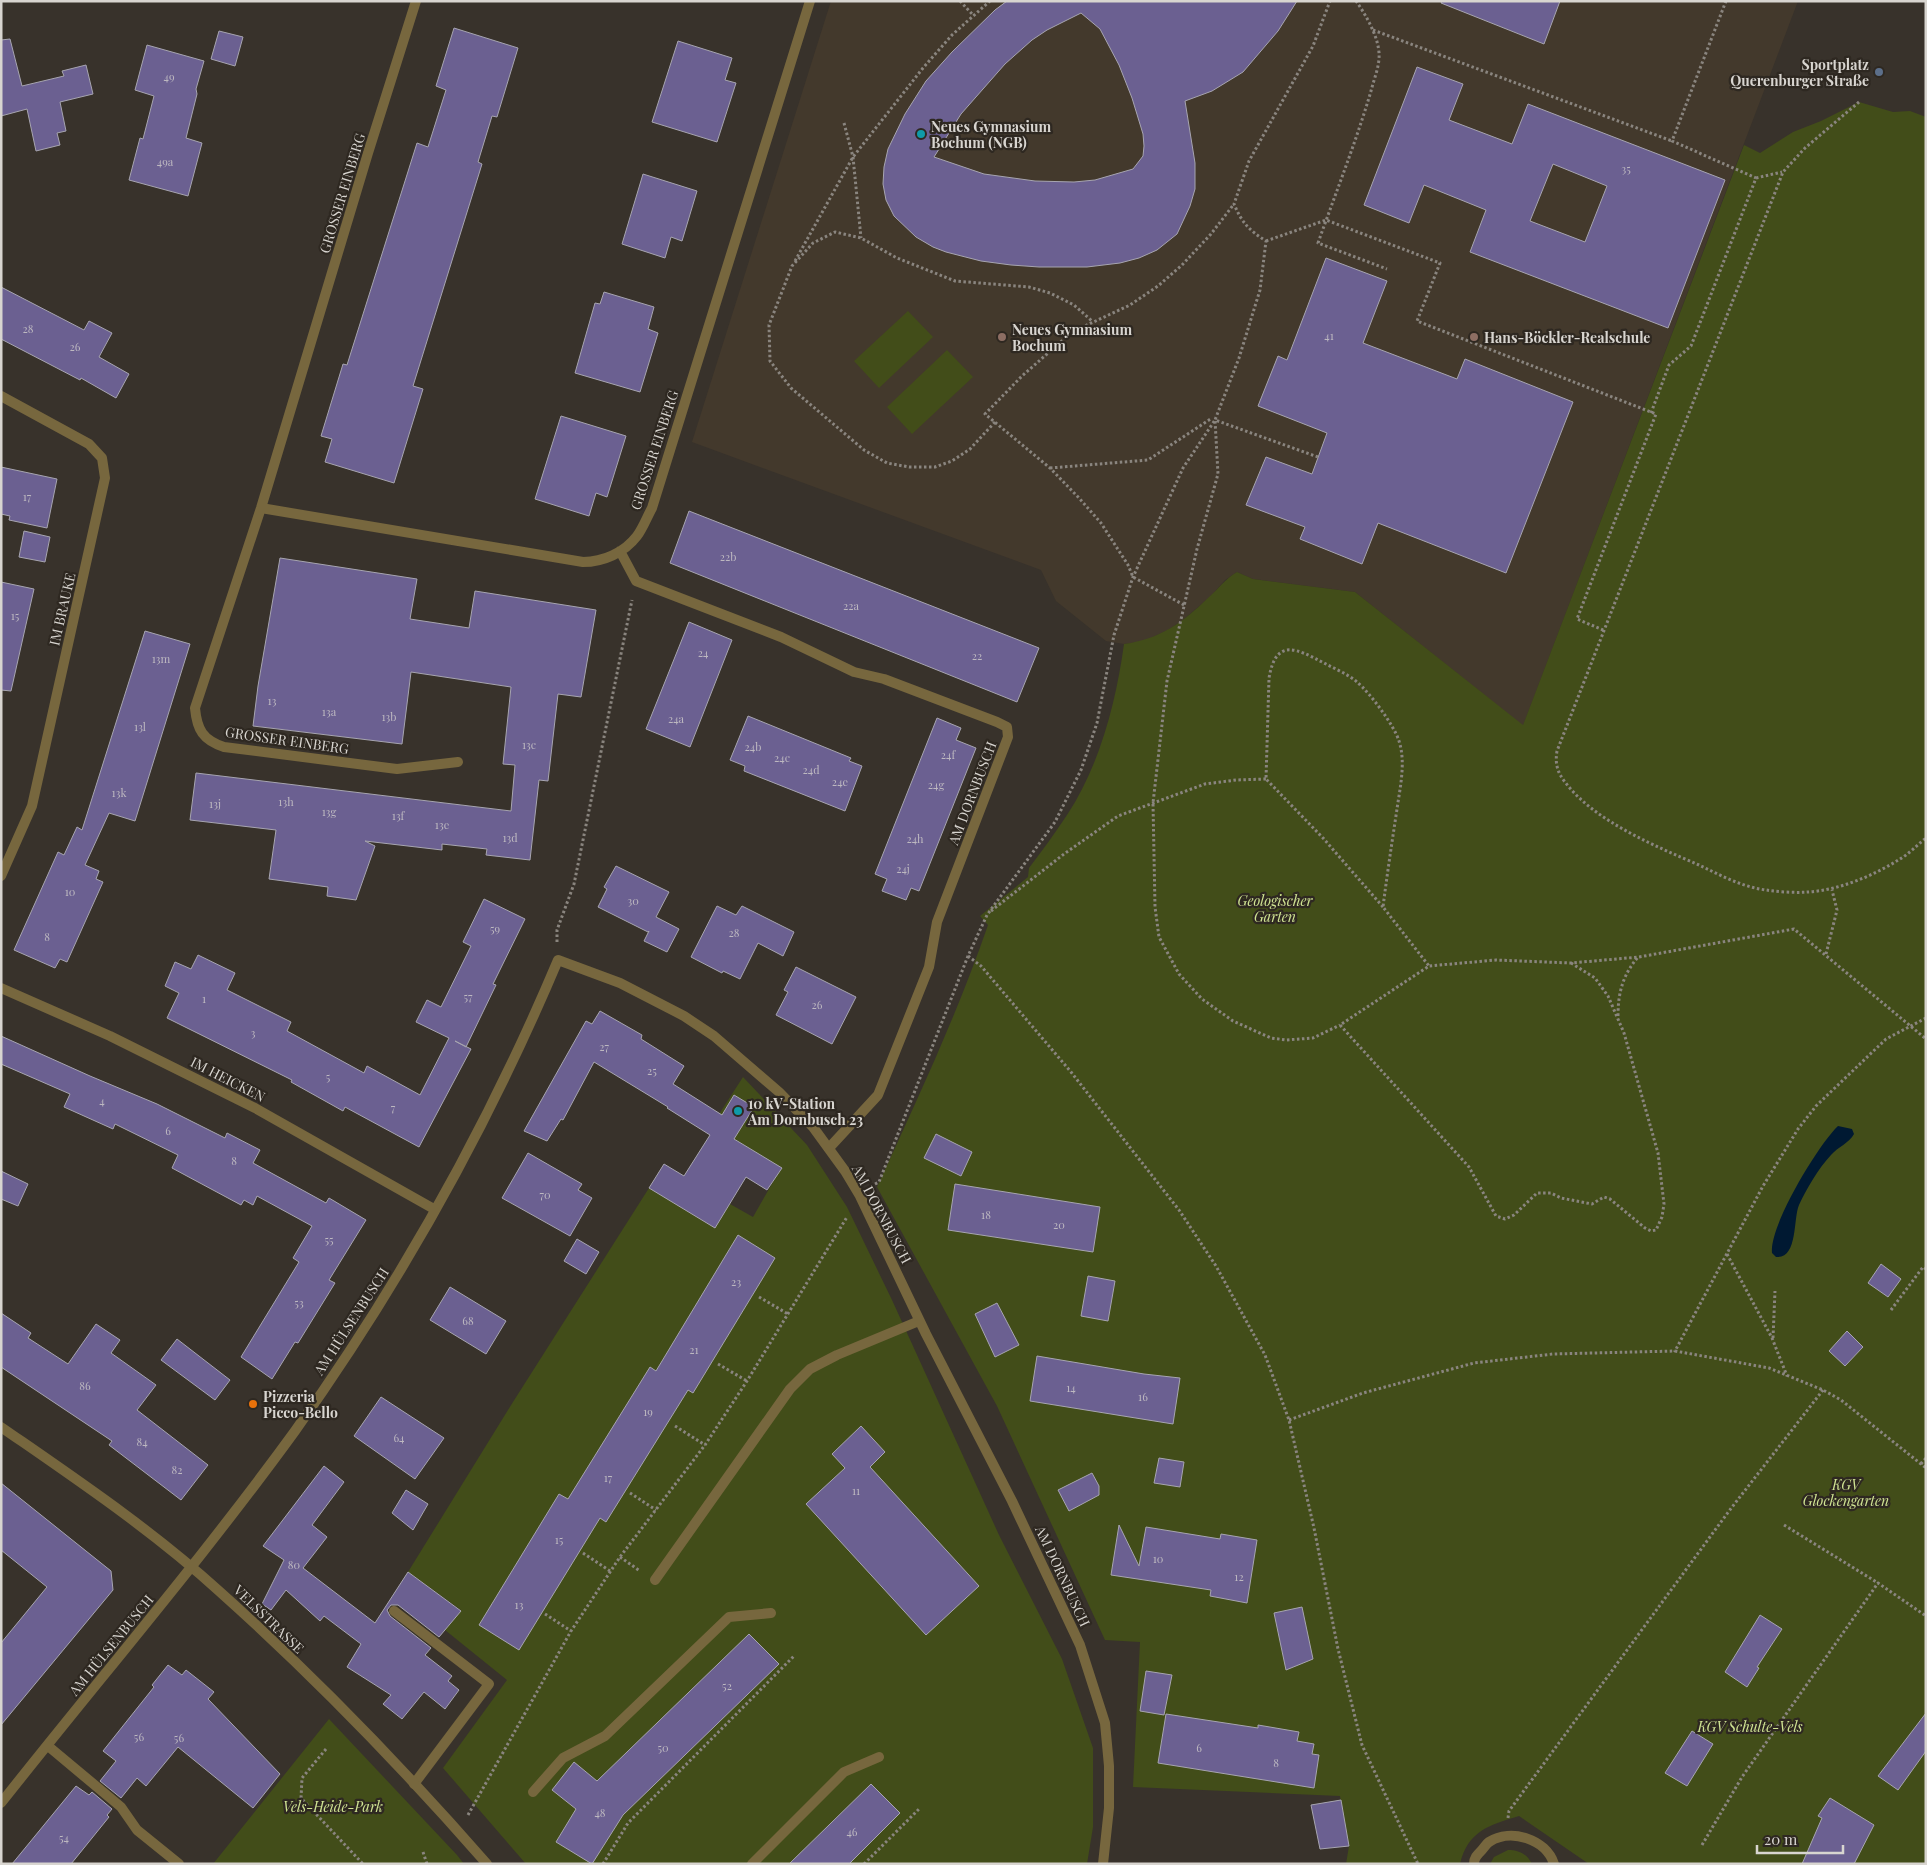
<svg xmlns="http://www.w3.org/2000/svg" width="1927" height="1865" font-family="'Playfair Display',serif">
<rect width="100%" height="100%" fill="#38322b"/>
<path fill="#43392c" d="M831,1H1798L1523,726L1355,592L1253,579L1237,572L1225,580L1210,597L1184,619L1168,630L1145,641L1124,644L1106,641L1056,601L1041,570L692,442Z"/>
<path fill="#424d19" d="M1859,102L1893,112L1910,111L1926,117V1864H1589L1519,1816C1489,1825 1468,1831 1460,1864H1346L1349,1846L1340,1796L1133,1787L1140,1642L1105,1640L997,1406L877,1187C917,1100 957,1015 988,925L980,916L1028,877L1029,868C1042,851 1055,833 1067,815C1100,765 1116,702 1124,644C1160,639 1182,623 1208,598C1218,589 1225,579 1237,572L1253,579L1355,592L1523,725L1744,145L1760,153L1793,132L1821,121Z
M908,311L933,337L879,388L854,361Z
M947,350L973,377L912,434L887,407Z
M743,1077L807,1145L847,1207L892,1300L999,1535L1062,1659L1093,1748V1827L1087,1864H526L443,1768L507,1680L445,1630L461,1610L408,1572L513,1402L649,1188L715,1228L730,1204L753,1217L781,1168L712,1125Z
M329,1719L457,1855L464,1864H213Z
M1508,1850C1519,1850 1527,1854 1532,1864H1490L1494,1857Z"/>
<path fill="#001932" d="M1838,1126L1852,1129L1854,1134C1849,1143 1838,1147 1831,1155C1818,1169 1807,1188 1799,1205C1793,1219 1798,1259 1776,1257L1772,1253C1769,1226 1818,1145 1838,1126Z"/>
<path fill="#6b6091" stroke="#a7a5b0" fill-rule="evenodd" d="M1007,1H1297L1278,31L1243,72L1212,91L1185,101L1195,163V189L1190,206L1177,234L1157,250L1139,258L1120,263L1087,267H1039L1011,265L981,261L946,252L933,247L916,237L894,216L886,200L883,184L884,167L888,149L905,114L926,81L952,52L995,10ZM1081,13L1100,29L1119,65L1132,98L1143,134L1144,146L1143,156L1133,169L1095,180L1074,182L1035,181L984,174L934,157L961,114L1005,64L1032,40L1047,30Z
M1442,1H1560L1544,44L1441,3Z
M454,28L518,48L497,117L492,116L478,162L482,164L413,386L423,389L394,483L325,462L332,439L321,436L343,364L347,365L417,143L428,147L446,90L436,86Z
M219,31L243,37L235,66L211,59Z
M10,39L22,86L64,76L62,71L86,65L93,94L60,102L66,131L57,133L60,145L36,151L27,109L1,116V40Z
M678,41L732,58L725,80L736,83L717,142L652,122Z
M147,45L204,61L196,89L197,94L186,138L202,143L188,196L129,180L140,138L143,139L154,96L135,90Z
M1417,67L1463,84L1449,120L1512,144L1528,104L1725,180L1668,328L1470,252L1486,210L1424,185L1409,223L1364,205ZM1553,164L1607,186L1585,242L1530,221Z
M643,174L697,191L682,241L671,237L665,258L622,244Z
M1326,258L1387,281L1363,343L1457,379L1465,359L1573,402L1506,573L1378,523L1362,564L1300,539L1305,527L1246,505L1266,457L1312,474L1327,433L1258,406L1278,356L1287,360Z
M1,287L84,330L89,321L112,333L99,357L129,374L116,398L81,378L80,380L1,339Z
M604,292L654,307L648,329L658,333L640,392L575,373L595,303L600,304Z
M561,416L626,436L607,497L596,493L589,516L535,499Z
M1,467L57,479L47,528L9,520L10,516L1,514Z
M689,511L1039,648L1017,702L670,563Z
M24,531L50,537L45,562L19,557Z
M280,558L417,579L410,619L469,628L475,591L596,610L581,697L558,694L548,781L539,780L530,860L486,855L487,849L442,844V850L365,841L375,846L356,900L327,896L328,887L269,879L276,830L190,820L196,773L511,811L515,765L503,764L511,687L411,672L402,744L253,726L258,686Z
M1,582L34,589L11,691L1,690Z
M689,622L732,640L690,747L646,729Z
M145,631L190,644L135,821L109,813L85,865L99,871L96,879L103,882L67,962L60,959L55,968L14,950L58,852L64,855L77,827L82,830Z
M748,716L851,758L849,761L862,766L845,811L744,771L745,766L730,760Z
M937,718L961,728L956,740L976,748L919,891L911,888L906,900L882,891L887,879L875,874Z
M616,866L669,892L656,917L679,929L667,952L644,941L649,931L648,932L598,907L607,889L604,887Z
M484,899L525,919L493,984L496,985L466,1047L455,1041L471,1049L419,1147L345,1107L343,1111L291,1082L292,1080L167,1018L179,993L165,986L175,962L191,969L198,955L235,973L227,990L291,1022L287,1031L364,1073L367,1066L420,1095L449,1038L416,1022L427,1000L441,1007L471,946L463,942Z
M717,906L736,915L742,906L794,932L783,956L758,943L740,979L723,971L722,973L691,957Z
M796,967L856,997L832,1044L776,1015L788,992L784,990Z
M600,1011L642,1035L641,1039L684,1066L673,1084L722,1115L734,1095L754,1107L734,1139L782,1168L767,1190L746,1177L715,1228L649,1188L664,1164L684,1176L710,1135L667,1108L668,1107L594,1062L563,1120L561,1119L547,1141L524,1131L586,1021L592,1024Z
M1,1036L90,1076L157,1104L225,1138L227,1133L260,1150L253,1163L326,1203L329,1198L366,1220L329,1280L335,1283L298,1343L295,1342L272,1379L241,1357L299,1262L293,1258L312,1226L257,1196L253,1205L244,1200L241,1205L172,1168L178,1155L115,1124L113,1129L64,1107L70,1094L1,1064Z
M936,1134L972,1152L961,1176L924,1158Z
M528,1153L582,1184L578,1190L592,1198L570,1236L502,1198Z
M1,1171L28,1184L18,1206L1,1199Z
M955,1184L1100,1207L1093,1252L948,1230Z
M738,1235L775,1258L693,1393L688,1390L606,1522L600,1518L519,1650L479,1625L559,1494L568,1499L650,1367L656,1371Z
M577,1239L599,1252L586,1274L564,1261Z
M1881,1264L1901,1279L1888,1297L1868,1283Z
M1088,1276L1115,1281L1108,1321L1081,1316Z
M450,1287L506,1321L486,1354L430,1320Z
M997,1303L1019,1345L995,1357L975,1314Z
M1,1313L31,1333L28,1338L68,1364L96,1324L120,1340L111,1353L156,1385L137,1410L208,1465L181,1500L109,1445L112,1441L1,1367Z
M1847,1331L1863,1347L1845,1366L1829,1351Z
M177,1339L230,1380L215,1400L161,1360Z
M1037,1356L1144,1374L1180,1378L1173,1424L1030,1401Z
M381,1397L444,1438L415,1479L354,1436Z
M861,1426L885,1452L870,1467L979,1586L926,1635L806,1504L845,1468L832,1454Z
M1159,1458L1184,1462L1180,1487L1154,1483Z
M324,1466L344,1482L312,1525L327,1537L303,1568L375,1623L408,1572L461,1611L439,1637L398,1605H391L387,1610L390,1616L431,1648L425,1655L452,1676L448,1681L459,1690L445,1709L424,1692L402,1719L383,1704L391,1695L347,1667L361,1644L324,1616L320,1621L286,1590L271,1610L262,1604L284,1560L263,1546Z
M1092,1473L1099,1486V1495L1069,1511L1058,1490Z
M1,1483L111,1571L113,1590L1,1725V1643L47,1587L1,1550Z
M406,1490L428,1504L413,1530L392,1513Z
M1119,1525L1139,1566L1146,1527L1220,1539L1221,1534L1257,1540L1247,1603L1210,1596L1211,1590L1111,1575Z
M1302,1607L1313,1659L1286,1670L1274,1613Z
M1760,1615L1782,1629L1757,1667L1759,1668L1747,1687L1725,1672Z
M749,1634L779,1664L623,1815L592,1864L556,1842L576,1809L552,1790L574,1762L597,1781Z
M168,1665L182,1675L186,1670L214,1692L208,1699L280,1774L253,1808L178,1747L146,1786L137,1778L121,1798L100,1781L116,1761L103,1751L154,1687L152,1685Z
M1146,1671L1172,1675L1164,1715L1140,1711Z
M1926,1713V1751L1898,1790L1878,1776Z
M1166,1714L1258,1728V1725L1299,1732L1297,1741L1314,1744L1312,1754L1319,1755L1314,1788L1158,1763Z
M1692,1731L1713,1744L1687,1786L1665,1773Z
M871,1784L900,1813L849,1864H789Z
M76,1786L89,1795L92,1792L112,1809L107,1815L109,1817L71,1864H12Z
M1830,1798L1874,1825L1854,1864H1802L1822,1818L1818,1816Z
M1341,1800L1349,1846L1320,1849L1311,1805Z"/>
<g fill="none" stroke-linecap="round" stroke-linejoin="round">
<path stroke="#8a857f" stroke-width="3" stroke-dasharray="2.5 2.5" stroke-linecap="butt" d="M960,1L973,15
M1356,1C1366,15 1378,36 1379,53C1380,65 1374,79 1371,91C1356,142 1336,192 1318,243L1387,269
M1373,30L1672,141
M1859,102L1805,148L1783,172L1557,751C1555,763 1557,772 1565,782C1594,821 1655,846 1699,865C1720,875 1742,887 1766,890C1779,892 1795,893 1808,892C1839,890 1873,876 1900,859C1909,854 1917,845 1926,838
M844,123L853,157L861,238
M1756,178L1782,172
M1266,241L1326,220L1440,263L1417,321L1656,414L1577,619L1603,630
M795,261L853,157L923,68L952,35L990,1
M1651,413L1669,365L1691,346L1756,178L1672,141L1726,1
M995,422L970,449L952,461L935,467H909L887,463L864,450L791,388L770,361L769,325L792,266L813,243L835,232L861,238L897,258L955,281L1029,287L1050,293L1074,305L1092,321
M1318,457L1215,420L1239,358L1260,290L1266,241C1249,230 1242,223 1234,204L1249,161L1313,46L1330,1
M1050,468L1148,460L1212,418
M1184,605L1133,577L1128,565L1101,523L1079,498L1050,468L985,414L1022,376L1072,332L1130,305L1158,286L1182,265L1211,234L1234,204
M1383,907L1323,838L1266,779L1269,678C1276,637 1297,649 1324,663C1335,669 1348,674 1357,682C1370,693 1394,725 1399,741C1406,762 1400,788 1397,809C1392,842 1387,875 1383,907L1429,966
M991,911L1064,854L1118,816L1205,784L1236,780L1266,779
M557,942V930L574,884L632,600
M1826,954L1837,910L1832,890
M968,956L981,966L1071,1072L1179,1210L1216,1266L1265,1355L1289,1420L1314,1528L1338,1649L1362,1745L1418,1864
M1571,963L1595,978L1608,996L1624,1033L1658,1153L1664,1204L1662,1217L1656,1230L1651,1231L1645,1228L1610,1199L1604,1197L1592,1204L1561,1198L1551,1193H1537L1514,1215L1505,1219L1496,1216L1469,1167L1340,1025L1429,966L1496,960L1571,963L1639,957L1794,929L1926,1039
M1618,1016C1618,992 1623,975 1638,957
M1926,1018L1886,1039L1816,1106L1798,1129L1763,1186L1675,1351L1769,1368L1823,1390L1841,1400L1926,1468
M875,1184L879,1182L968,956L987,915L1055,822L1081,770L1097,723L1114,635L1133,577L1183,468L1215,420L1218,474L1197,549L1167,681L1153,803L1155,907L1159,937L1179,974L1202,999L1233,1021L1271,1038L1286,1040L1313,1038L1340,1025
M1727,1254L1772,1338L1787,1376
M759,1297L788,1314
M1891,1310L1923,1267L1926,1269
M1773,1338L1775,1291
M718,1364L747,1381
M1289,1420L1363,1393L1474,1363L1553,1354L1675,1351
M675,1426L705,1445
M1921,1464L1926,1458
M630,1493L656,1510
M1784,1525L1878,1583
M583,1553L610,1571
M620,1557L640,1571
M545,1614L571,1631
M326,1749L302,1778L301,1798L363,1864
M468,1815L571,1631L620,1557L705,1445L747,1381L847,1217
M1508,1818L1509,1811L1729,1511L1823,1390
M1702,1845L1742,1777L1878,1583L1926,1616
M423,1852L427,1864
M603,1864L628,1823L794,1656
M864,1864L919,1809"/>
<path stroke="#77673e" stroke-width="10" d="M394,1611L489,1684L414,1784
M48,1746L121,1807L137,1830L179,1864
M533,1792L563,1758L605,1736L729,1617L771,1613
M752,1864L844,1772L879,1757"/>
<path stroke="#77673e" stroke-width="10" d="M416,1L368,153L261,508L195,708C197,730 203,740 224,747L397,769L458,762
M1,396L89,444L102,458L105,478L32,806L1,876
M261,508L583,562C603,562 624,553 637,536C643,528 647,517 652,508L810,1
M620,551L636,581L781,637L854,672L884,679L997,722L1007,727L1008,737L937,922L929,967L878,1095L829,1148
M1,988L110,1036L255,1108L434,1209
M1,1427C76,1479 152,1530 219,1591C314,1676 403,1768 487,1864
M655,1580L790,1389L810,1369L837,1355L919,1321
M1,1803C99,1679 202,1559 295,1431C399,1285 488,1126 558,960L620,983L684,1016L714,1036L779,1092L813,1127L845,1171L860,1196L926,1334L1012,1501L1080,1645L1105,1723L1109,1766V1808L1103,1864
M1474,1864C1474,1858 1477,1855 1481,1851C1484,1848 1486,1844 1489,1842C1511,1828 1546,1839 1554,1864"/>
</g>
<circle fill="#5c6f8a" stroke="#2e2821" stroke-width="2" cx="1879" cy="72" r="5"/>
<g fill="#0f9aa8" stroke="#2e2821" stroke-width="2">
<circle cx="921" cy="134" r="5"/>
<circle cx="738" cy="1111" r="5"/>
</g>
<g fill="#8d6e63" stroke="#2e2821" stroke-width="2">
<circle cx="1002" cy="337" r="5"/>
<circle cx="1474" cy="337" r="5"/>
</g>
<circle fill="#e8710a" stroke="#2e2821" stroke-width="2" cx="253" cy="1404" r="5"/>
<g text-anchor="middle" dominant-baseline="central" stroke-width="4.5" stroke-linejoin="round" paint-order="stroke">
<g font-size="11" fill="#bdb8c0">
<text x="169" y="76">49</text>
<text x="165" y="161">49a</text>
<text x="1626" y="168">35</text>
<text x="28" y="328">28</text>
<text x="1329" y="335">41</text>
<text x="75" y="346">26</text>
<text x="27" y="496">17</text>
<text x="728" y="556">22b</text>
<text x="851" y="605">22a</text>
<text x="15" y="615">15</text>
<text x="703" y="652">24</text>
<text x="977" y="655">22</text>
<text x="161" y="658">13m</text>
<text x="272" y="700">13</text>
<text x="329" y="711">13a</text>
<text x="389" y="716">13b</text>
<text x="676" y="718">24a</text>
<text x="140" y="726">13l</text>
<text x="529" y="744">13c</text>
<text x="753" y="746">24b</text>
<text x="948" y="754">24f</text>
<text x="782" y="757">24c</text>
<text x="811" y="769">24d</text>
<text x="840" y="781">24e</text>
<text x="936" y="784">24g</text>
<text x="119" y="792">13k</text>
<text x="286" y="801">13h</text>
<text x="215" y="803">13j</text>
<text x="329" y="811">13g</text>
<text x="398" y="815">13f</text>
<text x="442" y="824">13e</text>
<text x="510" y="837">13d</text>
<text x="915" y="838">24h</text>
<text x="903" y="868">24j</text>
<text x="70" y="891">10</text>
<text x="633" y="900">30</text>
<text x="495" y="928">59</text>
<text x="734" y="932">28</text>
<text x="47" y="936">8</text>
<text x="468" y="996">57</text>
<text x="204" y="998">1</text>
<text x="817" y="1004">26</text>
<text x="253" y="1032">3</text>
<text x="604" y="1046">27</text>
<text x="652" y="1070">25</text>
<text x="328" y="1076">5</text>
<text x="102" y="1100">4</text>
<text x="393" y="1107">7</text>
<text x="168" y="1130">6</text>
<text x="234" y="1160">8</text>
<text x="545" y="1194">70</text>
<text x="986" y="1214">18</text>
<text x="1059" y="1224">20</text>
<text x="329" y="1239">55</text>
<text x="736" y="1281">23</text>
<text x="299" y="1302">53</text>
<text x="468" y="1320">68</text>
<text x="694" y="1349">21</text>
<text x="85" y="1385">86</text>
<text x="1071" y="1387">14</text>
<text x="1143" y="1396">16</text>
<text x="648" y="1411">19</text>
<text x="399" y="1437">64</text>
<text x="142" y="1441">84</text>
<text x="177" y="1469">82</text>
<text x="608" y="1477">17</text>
<text x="856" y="1490">11</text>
<text x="559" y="1539">15</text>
<text x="1158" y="1558">10</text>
<text x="294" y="1564">80</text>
<text x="1239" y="1576">12</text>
<text x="519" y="1604">13</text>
<text x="727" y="1685">52</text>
<text x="139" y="1736">56</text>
<text x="179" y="1737">56</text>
<text x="663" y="1747">50</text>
<text x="1199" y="1747">6</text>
<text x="1276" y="1762">8</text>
<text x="600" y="1812">48</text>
<text x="852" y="1831">46</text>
<text x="64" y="1837">54</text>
</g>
<g font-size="14" font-weight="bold" fill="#d8d5d0" stroke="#2e2821" text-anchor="start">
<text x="1869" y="64" text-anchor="end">Sportplatz<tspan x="1869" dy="16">Querenburger Straße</tspan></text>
<text x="931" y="126">Neues Gymnasium<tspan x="931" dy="16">Bochum (NGB)</tspan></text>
<text x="1012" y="329">Neues Gymnasium<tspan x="1012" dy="16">Bochum</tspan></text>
<text x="1484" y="337">Hans-Böckler-Realschule</text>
<text x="748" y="1103">10 kV-Station<tspan x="748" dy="16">Am Dornbusch 23</tspan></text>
<text x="263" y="1396">Pizzeria<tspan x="263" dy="16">Picco-Bello</tspan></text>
</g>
<g font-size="14" fill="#d8d5d0" stroke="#2e2821">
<text transform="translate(342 193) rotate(-73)">GROSSER EINBERG</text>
<text transform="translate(654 450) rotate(-72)">GROSSER EINBERG</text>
<text transform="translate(62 609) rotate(-77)">IM BRAUKE</text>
<text transform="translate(287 740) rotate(8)">GROSSER EINBERG</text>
<text transform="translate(972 793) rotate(-69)">AM DORNBUSCH</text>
<text transform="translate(228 1079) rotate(27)">IM HEICKEN</text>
<text transform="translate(882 1214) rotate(62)">AM DORNBUSCH</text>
<text transform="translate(351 1321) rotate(-57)">AM HÜLSENBUSCH</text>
<text transform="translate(1063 1576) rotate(65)">AM DORNBUSCH</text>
<text transform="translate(269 1619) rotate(44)">VELSSTRASSE</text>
<text transform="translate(111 1645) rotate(-51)">AM HÜLSENBUSCH</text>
</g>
<g font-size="14" font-style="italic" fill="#d0e493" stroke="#2e2821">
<text x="1275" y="900">Geologischer<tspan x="1275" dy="16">Garten</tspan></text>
<text x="1846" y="1484">KGV<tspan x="1846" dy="16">Glockengarten</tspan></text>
<text x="1750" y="1726">KGV Schulte-Vels</text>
<text x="333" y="1806">Vels-Heide-Park</text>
</g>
</g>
<rect width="1927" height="1865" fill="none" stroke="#d8d5d0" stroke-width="5"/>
<path d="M1757 1845v8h86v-8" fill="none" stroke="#d8d5d0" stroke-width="2.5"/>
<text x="1764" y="1845" font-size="15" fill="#d8d5d0" stroke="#2e2821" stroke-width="4" paint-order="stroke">20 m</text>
</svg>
